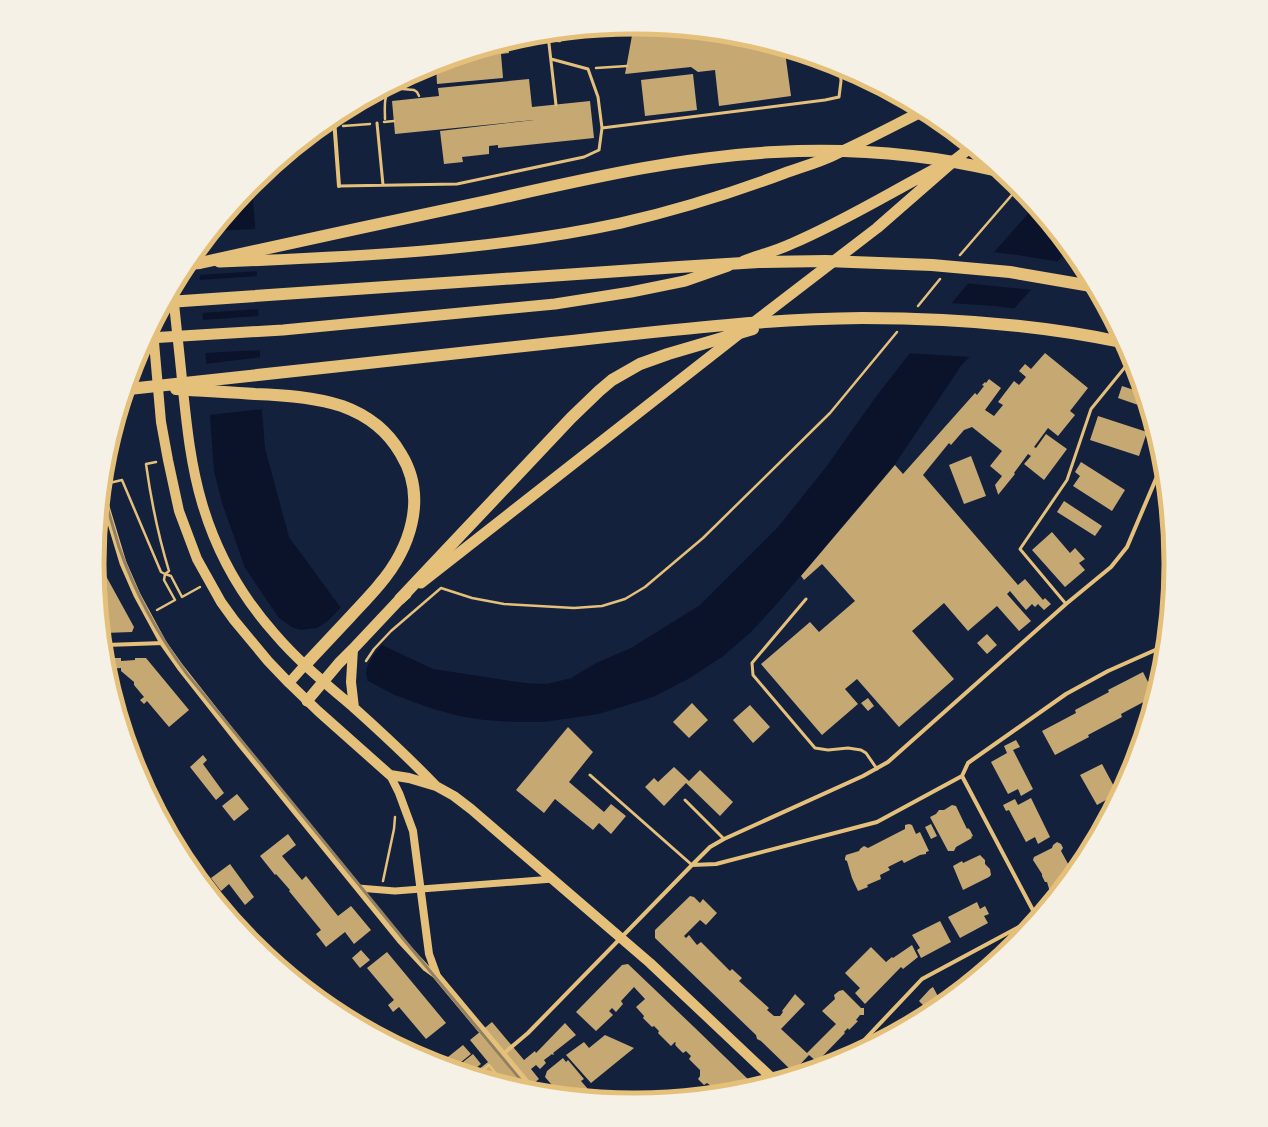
<svg xmlns="http://www.w3.org/2000/svg" width="1268" height="1127" font-family="'DM Sans',sans-serif">
<rect width="100%" height="100%" fill="#14213d"/>
<path fill="#0b132b" d="M252,187L255,224L262,410L265,448L289,537L341,608L382,645L433,669L525,683L547,684L571,678L596,663L631,648L700,605L778,527L826,467L875,398L910,353L995,251L1033,208L1068,250L961,366L895,464L775,606L750,633L722,657L688,679L653,697L599,714L543,722H515L484,720L459,716L430,708L395,695L368,681L279,618L245,568L222,503L214,471L198,253Z"/>
<path fill="#14213d" d="M257,229L259,271L198,275L197,255L216,231Z
M992,252L1017,255L1060,262L1034,290L965,283Z
M259,276L260,309L201,313L198,280Z
M949,303L995,306L1017,309L972,357L907,353Z
M260,316L262,350L204,353L202,320Z
M262,357L264,409L208,415L205,364Z
M342,606L383,643L373,656L367,667L366,674L368,683L287,626L301,630L317,628L329,620Z"/>
<path fill="#c6a872" d="M648,28L739,37L785,52L791,96L719,106L715,70L698,72L691,67L625,74L633,30Z
M508,44L509,53L501,54L503,78L437,84L436,66Z
M693,74L697,110L645,116L641,80Z
M529,79L532,107L590,101L594,138L498,148V145L489,146V154L462,157L463,162L444,164L440,131L534,120L395,134L392,101L439,96L438,88Z
M1045,353L1088,388L1070,411L1075,415L1058,436L1048,428L1034,447L1036,448L1046,434L1067,449L1044,480L1024,464L1031,456L1028,454L1014,473L1015,474L998,495V494L995,485L1002,476L990,466L1002,451L972,427L964,430L951,445L949,443L923,475L1018,585L1025,579L1043,600L1045,598L1051,604L1044,610L1038,604L1035,607L1032,604L1026,610L1010,591L1007,594L1031,621L1019,631L997,606L968,631L944,603L912,631L954,679L899,727L857,679L845,689L858,704L822,735L761,664L810,622L819,632L855,601L822,564L804,580L801,576L895,465L903,474L975,393L977,395L984,386L982,385L985,382L986,383L989,379L1001,388L985,410L994,416L1003,405L998,402L1014,381L1019,385L1026,377L1019,371L1025,364L1031,369Z
M1122,386L1140,392L1144,407L1118,398Z
M1098,416L1147,432L1139,456L1090,440Z
M971,456L986,496L964,504L949,465Z
M1081,462L1125,490L1112,511L1073,486L1080,476L1075,472Z
M1064,501L1102,526L1095,536L1057,512Z
M1052,532L1070,553L1075,548L1085,559L1079,563L1085,570L1065,587L1032,550Z
M99,550L106,576L134,627L132,632L104,633L98,563Z
M987,634L997,645L987,654L977,643Z
M107,658H121V661L135,660V658H146L189,710L169,727L147,701L144,704L140,700L144,697L134,685V682L121,671V668L108,669Z
M1143,672L1153,692L1151,698L1121,714L1122,717L1088,735L1089,737L1055,755L1042,731L1076,713L1075,710L1109,692L1108,690Z
M868,698L874,706L868,711L861,703Z
M692,703L708,720L689,738L673,722Z
M750,705L770,727L753,743L733,720Z
M568,727L593,752L569,782L604,812L611,804L626,816L611,834L599,823L593,830L555,799L544,813L516,790Z
M1016,740L1020,747L1013,750L1033,789L1021,796L1018,789L1008,794L991,762L1007,753L1004,746Z
M203,755L207,760L203,764L224,793L216,800L190,767Z
M1102,764L1117,792L1115,795L1097,805L1080,775Z
M674,767L689,781L700,770L733,802L720,816L686,783L664,806L645,787L654,778L658,782Z
M237,794L249,809L234,821L222,806Z
M1031,798L1050,837L1038,844L1035,837L1026,842L1009,810L1006,811L1003,805L1015,799L1018,805Z
M952,805L956,806L967,829L968,828L970,830L973,836L971,837L972,838L956,847L954,851H948L930,817L936,814L939,810H944Z
M909,824L912,825L916,834L920,832L929,851L926,852V854L920,855L904,863L902,860L888,867L890,870L880,875L881,879L867,885L868,887L858,891L852,878L847,861L845,860V858L846,855L859,851L860,849L864,846L868,848L905,829V825Z
M931,824L937,836L931,839L925,827Z
M288,834L296,845L282,856L302,880L306,876L338,916L351,906L371,930L354,944L345,932L326,947L316,934L321,930L289,891L290,890L276,874L275,875L260,856Z
M1057,842L1061,844L1063,848L1061,851L1072,871L1055,892L1053,893L1050,892L1047,882H1045L1042,876V874L1033,860L1034,857L1052,848L1053,845Z
M980,855L985,860V864L990,869L991,875L989,877L963,890L953,866L962,861L963,863Z
M230,864L254,897L245,905L229,884L221,891L211,878Z
M690,896L694,897L700,903L703,899L717,913L706,925L700,920L684,936L686,938L689,935L697,945L701,942L730,971L732,969L742,978L739,981L769,1008L767,1010L774,1016H780L783,1012L782,1011L795,994L805,1004L781,1029L807,1053L836,1024L822,1011L835,999L834,995L839,991L843,990L861,1008H864V1015H860L856,1020L858,1021L849,1030L848,1028L844,1032L845,1033L817,1062L809,1055L793,1072L761,1041L757,1039L756,1035L655,938V930Z
M977,902L980,909L985,906L989,914L984,916L988,923L960,938L948,917Z
M940,921L951,942L921,958L917,950L920,948L912,935Z
M912,945L918,957L903,969L901,967L865,1004L855,993L860,988L845,973L871,947L886,962L892,957L893,958Z
M361,950L370,960L360,968L352,958Z
M387,952L446,1023L426,1039L399,1007L393,1012L388,1005L394,1000L367,968Z
M628,964L694,1027L754,1085L738,1090L716,1092V1090L707,1083L704,1085L698,1079L700,1076V1070L689,1059L691,1056L686,1051L683,1053L676,1046L675,1044L676,1043L675,1042L671,1046L658,1033L659,1031L654,1026L652,1027L643,1018L644,1016L636,1007L645,999L634,987L621,1001L623,1004L616,1012L612,1008L609,1011L613,1015L596,1031L576,1012L622,965Z
M933,987L941,1002L927,1012L924,1006L919,1001L930,989Z
M492,1022L524,1060L535,1051L536,1053L537,1052L565,1023L576,1035L553,1053L554,1054L553,1055L552,1054L544,1060L546,1063L540,1069L536,1065L531,1069L539,1079L526,1089L504,1082L496,1072L490,1078L474,1073L488,1062L470,1040Z
M605,1035L634,1048L591,1083L566,1055L584,1042L589,1048Z
M463,1045L471,1054L455,1067L445,1064L443,1061Z
M473,1054L481,1064L471,1072L460,1069L458,1066Z
M563,1058L566,1062L568,1060L584,1079L581,1081L594,1096L558,1092L545,1077L547,1071Z"/>
<g fill="none" stroke-linecap="round" stroke-linejoin="round">
<path stroke="#e5c07b" stroke-width="2.5" d="M558,41H560L564,34
M596,68L627,66
M391,88L414,90L417,92L419,96
M385,119C385,108 383,96 391,88
M384,122L394,121
M343,126L370,124
M960,255L1017,189
M918,306L940,279
M105,484L122,480L161,572L165,574L169,571C158,535 151,500 146,464L156,462
M157,610L175,600L164,580L165,574L171,576L182,597L200,587
M366,661L374,649L391,631L441,588L472,598L504,604L574,608L602,606L625,599L645,587L703,538L830,413L897,332
M383,881L394,829L395,817
M482,1071L489,1065L498,1076"/>
<path stroke="#e5c07b" stroke-width="3" d="M548,35L556,105
M377,123L383,185
M602,128L825,100L839,97L841,81L840,68
M339,186L457,184L584,157L599,150L602,128L598,97L588,69L551,59
M806,599L752,663L753,675L815,748L828,750L848,748L861,750L866,753L877,769
M1066,604L1020,549L1067,480L1091,409L1130,361
M590,775L692,865
M685,800L724,839"/>
<path stroke="#e5c07b" stroke-width="4" d="M334,119L339,186
M106,645L163,643
M962,776L1036,916
M693,864L710,847L724,839L863,776L888,762L1066,604L1111,567L1127,547L1161,467
M853,1052L922,979L1032,920
M502,1055L528,1033L692,865L716,864L877,822L962,776L968,763L1066,694L1108,671L1162,647"/>
<path stroke="#e5c07b" stroke-width="7" d="M104,500L123,563L137,595L163,643L180,667L239,742L400,940L426,968L437,976
M358,888L395,891L553,879"/>
<path stroke="#e5c07b" stroke-width="8" d="M390,775L399,793L413,831L429,954L437,976L532,1090"/>
<path stroke="#e5c07b" stroke-width="10" d="M173,293C176,325 180,357 183,390C187,428 191,466 202,503C216,551 242,597 275,634C298,661 325,683 352,706C381,732 409,758 435,785
M153,331L161,422L168,460L179,511L197,559L221,602L234,620L268,661L289,683L318,711L390,775L409,778L436,786L454,796L471,809L650,963L773,1079
M353,649L351,682L354,708
M289,683L305,665"/>
<path stroke="#e5c07b" stroke-width="11" d="M744,261C760,255 776,251 791,244C843,222 891,192 941,166
M219,262C352,257 491,251 621,223C677,210 732,193 785,173C802,167 820,162 836,154C865,141 893,126 921,112
M149,338L283,330L555,304L631,292L685,281L728,266
M421,583L744,330L877,228L956,159L970,148
M307,701L339,663L353,649L400,599L406,594"/>
<path stroke="#e5c07b" stroke-width="12" d="M189,264L200,263C296,242 391,221 487,201C582,180 678,157 775,152C849,148 926,154 998,171
M168,302L679,267L759,262L826,261L932,265L1010,272L1091,286
M129,389C270,374 411,358 552,343C655,332 759,319 862,318C949,318 1036,324 1121,342
M176,389C202,391 229,392 255,394C284,395 314,397 342,406C367,415 388,431 401,454C428,498 410,549 379,585C370,596 360,606 350,617C335,633 320,649 305,665
M400,599L571,418L599,391L612,380L640,364L668,354L753,329"/>
<path stroke="#918062" stroke-width="3" d="M104,497C109,513 114,530 119,547C135,593 158,635 187,674L400,935L529,1090"/>
</g>
<path d="M0 0H1268V1127H0ZM633 34H635A529 529 0 0 1 1164 563V564A529 529 0 0 1 635 1093H633A529 529 0 0 1 104 564V563A529 529 0 0 1 633 34Z" fill="#f6f1e7" fill-rule="evenodd"/>
<path fill="none" stroke="#e5c07b" stroke-width="5" d="M633 34H635A529 529 0 0 1 1164 563V564A529 529 0 0 1 635 1093H633A529 529 0 0 1 104 564V563A529 529 0 0 1 633 34Z"/>
</svg>
